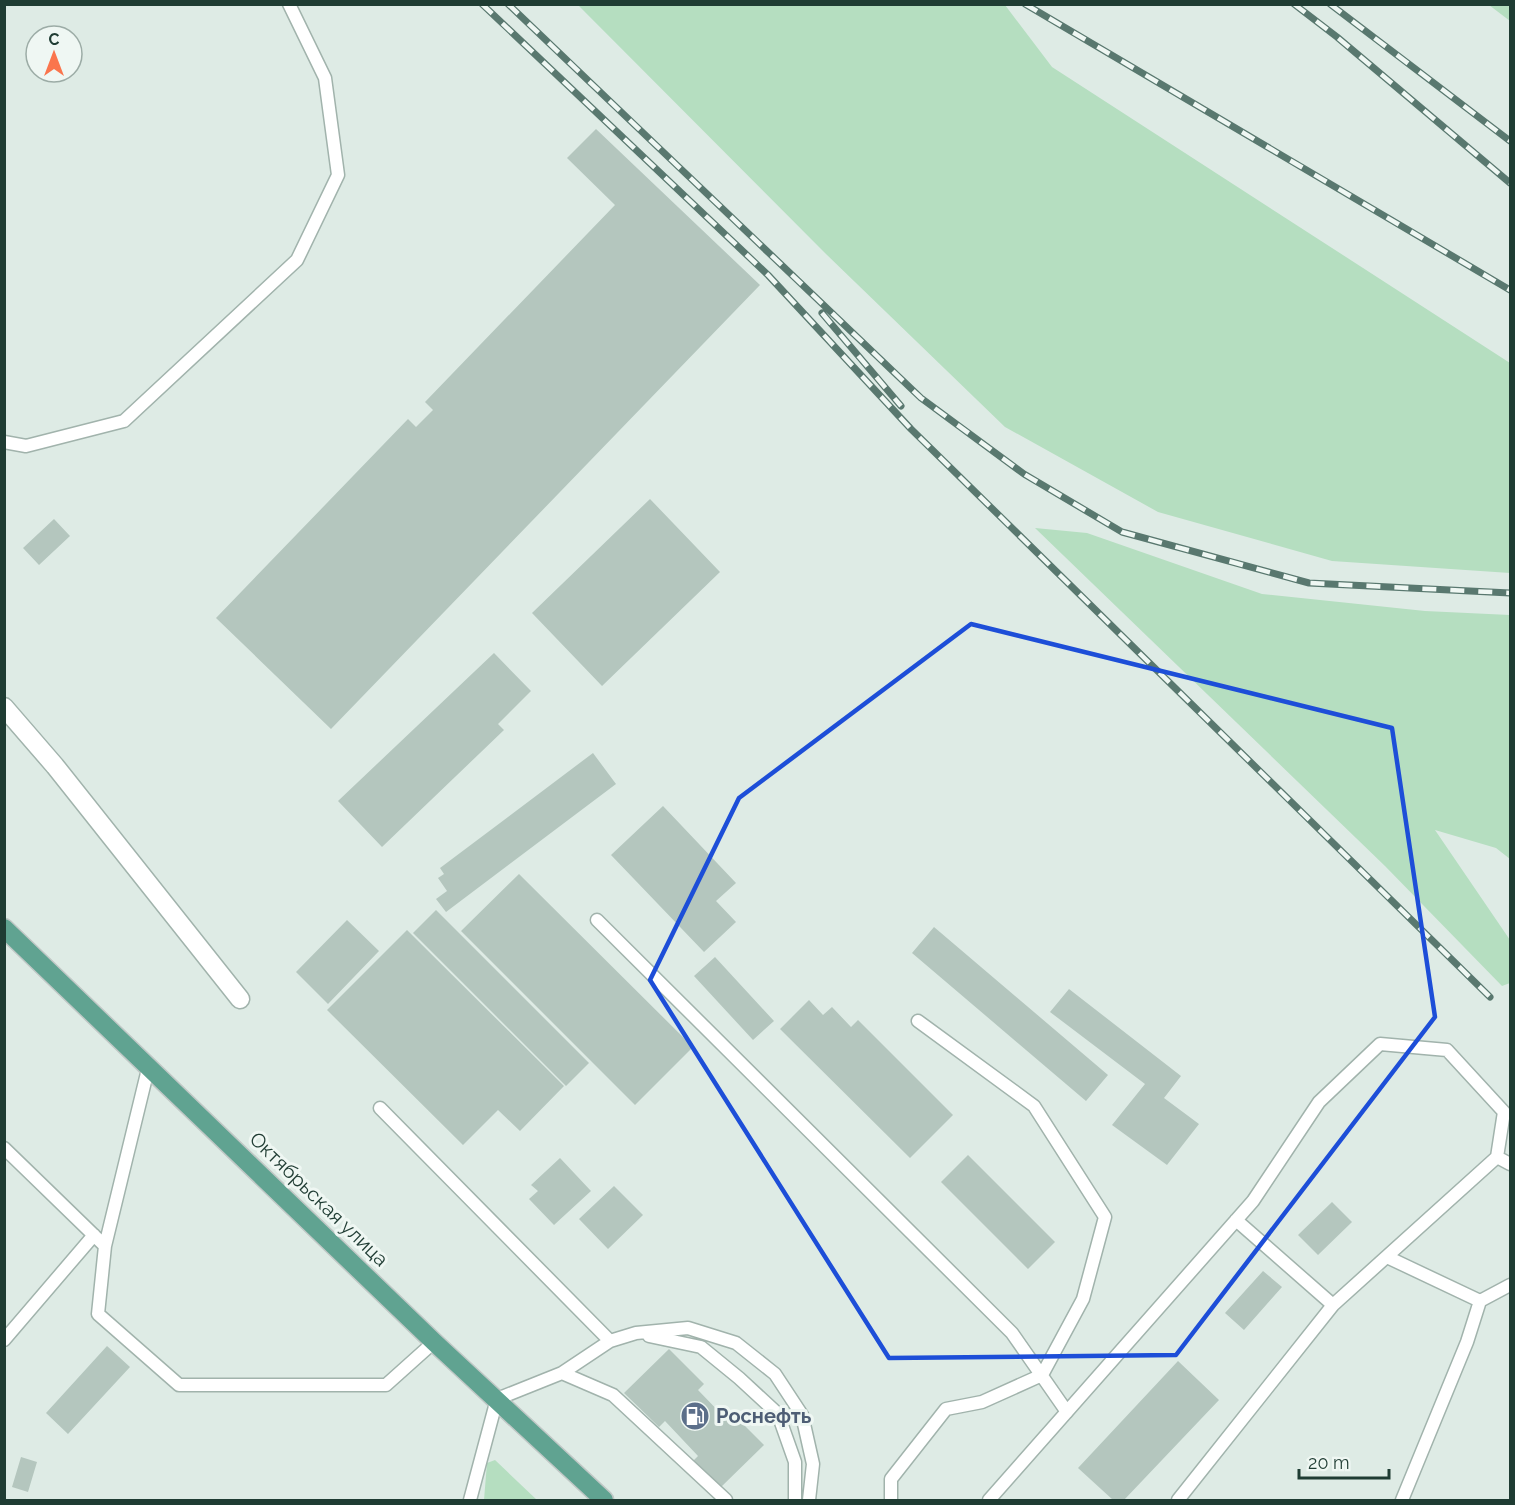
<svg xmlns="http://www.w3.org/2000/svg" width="1515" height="1505" font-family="Raleway,sans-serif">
<rect width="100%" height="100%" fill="#deebe5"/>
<path fill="#b5dec0" d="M578,5H1005L1052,67L1510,363V573L1332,561L1158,512L1005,427L826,254Z
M1489,5H1510V21Z
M1035,528L1087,533L1262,594L1425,611L1510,615V859L1496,848L1435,830L1510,940V983L1502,986L1385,866Z
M495,1460L537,1500H484L487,1463Z"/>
<path fill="#b4c6be" d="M596,129L760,285L331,729L216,618L408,419L416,427L433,410L425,402L615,205L567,158Z
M650,499L720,572L602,686L532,613Z
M54,519L70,536L39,565L23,548Z
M494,653L531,691L498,724L504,730L382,847L338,801Z
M593,753L616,784L446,912L436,899L447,891L438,878L444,874L440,868Z
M663,806L736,883L716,901L736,922L704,952L611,855Z
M519,874L693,1047L635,1105L461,931Z
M436,910L589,1063L566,1086L413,933Z
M347,920L379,951L328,1004L296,972Z
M934,927L1108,1075L1086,1101L912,953Z
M407,930L564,1086L520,1131L498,1110L463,1145L327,1010Z
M715,957L774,1021L753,1040L694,976Z
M1069,989L1181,1076L1164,1098L1199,1124L1167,1165L1112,1125L1145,1084L1050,1012Z
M809,1000L823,1015L832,1007L851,1027L858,1020L953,1115L910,1158L780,1029Z
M968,1155L1055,1242L1028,1269L941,1182Z
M560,1158L591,1191L554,1225L529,1199L538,1191L531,1185Z
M614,1186L643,1215L608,1249L579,1219Z
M1332,1202L1352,1222L1318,1255L1298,1235Z
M1263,1271L1282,1287L1244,1330L1225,1313Z
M107,1346L130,1367L68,1434L46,1413Z
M669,1349L704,1384L698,1390L727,1420L733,1414L764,1445L720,1488L693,1461L698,1456L665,1421L659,1427L624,1393Z
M1178,1361L1219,1400L1124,1500H1113L1078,1468Z
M21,1457L37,1462L28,1492L12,1487Z"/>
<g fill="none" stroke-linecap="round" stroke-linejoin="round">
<g stroke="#a1b3ac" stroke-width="15">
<path id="service" d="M4,442L26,446L124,421L297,260L338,175L325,78L289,4
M597,920L1012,1333L1067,1412
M149,1065L105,1246L98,1314L179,1385H386L434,1342
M380,1108L610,1341
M4,1148L105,1246
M1497,1157L1510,1164
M1236,1220L1333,1305
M1387,1257L1480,1301
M649,1336L701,1347L739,1378L778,1414L795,1462V1500
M4,1340L94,1235
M562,1373L610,1341L636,1333L688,1328L736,1343L775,1374L802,1415L813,1464L809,1500
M470,1500L497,1399L562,1373L613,1395L726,1500
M891,1500V1479L946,1409L982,1402L1042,1375L1083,1299L1105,1217L1034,1106L918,1021
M989,1500L1253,1201L1319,1102L1380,1044L1447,1050L1504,1112L1497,1157L1333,1305L1178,1500
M1402,1500L1467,1342L1480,1301L1510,1285"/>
</g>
<g stroke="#a1b3ac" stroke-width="21">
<path id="minor" d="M4,707L55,766L240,999"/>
</g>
<g stroke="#c0c8c6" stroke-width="21">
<path id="primary" d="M4,928L434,1342L604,1500"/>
</g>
<use href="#service" stroke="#fff" stroke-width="12"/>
<use href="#minor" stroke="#fff" stroke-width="18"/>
<use href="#primary" stroke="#60a391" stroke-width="18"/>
<g stroke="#59786f" stroke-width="7">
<path id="rail" d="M482,4L768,275L911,429L1490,997
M508,4L921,398L1024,474L1122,532L1309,583L1510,593
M1025,4L1510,290
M1294,4L1337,37L1510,183
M1330,4L1510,141
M822,313L901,406"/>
</g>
<use href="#rail" stroke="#eff7f3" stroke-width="4.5" stroke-dasharray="14" stroke-linecap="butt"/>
</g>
<path fill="none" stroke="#1d4ed8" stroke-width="4.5" stroke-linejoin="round" d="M971,624L1392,728L1435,1017L1176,1355L889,1358L650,980L739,798Z"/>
<defs>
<g id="fuel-disc" transform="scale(1.5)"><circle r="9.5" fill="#5c6f8a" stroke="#eff7f3"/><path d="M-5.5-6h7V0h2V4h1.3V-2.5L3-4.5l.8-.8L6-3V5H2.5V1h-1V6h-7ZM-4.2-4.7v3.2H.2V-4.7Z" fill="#fff"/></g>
</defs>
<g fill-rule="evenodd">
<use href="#fuel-disc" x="695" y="1416"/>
</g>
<g text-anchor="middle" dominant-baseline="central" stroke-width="6" stroke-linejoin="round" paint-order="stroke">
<g font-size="20" fill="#1f3c33" stroke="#eff7f3">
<text transform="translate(319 1199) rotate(44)">Октябрьская улица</text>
</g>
<g font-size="20" font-weight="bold" fill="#4e5e75" stroke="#eff7f3" text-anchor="start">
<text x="716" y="1416">Роснефть</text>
</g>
</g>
<rect width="1515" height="1505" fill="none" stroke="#1f3c33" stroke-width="12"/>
<g transform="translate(54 54)"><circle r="28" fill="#eff7f3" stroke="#9caca6" stroke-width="1.5"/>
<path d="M0-4.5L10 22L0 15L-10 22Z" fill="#fa754d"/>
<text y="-9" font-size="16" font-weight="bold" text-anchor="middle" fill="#1f3c33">С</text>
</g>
<path d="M1299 1469v9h90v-9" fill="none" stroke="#1f3c33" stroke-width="3"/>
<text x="1308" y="1469" font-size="18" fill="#1f3c33" stroke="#eff7f3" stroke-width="4.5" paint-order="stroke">20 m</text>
</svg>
